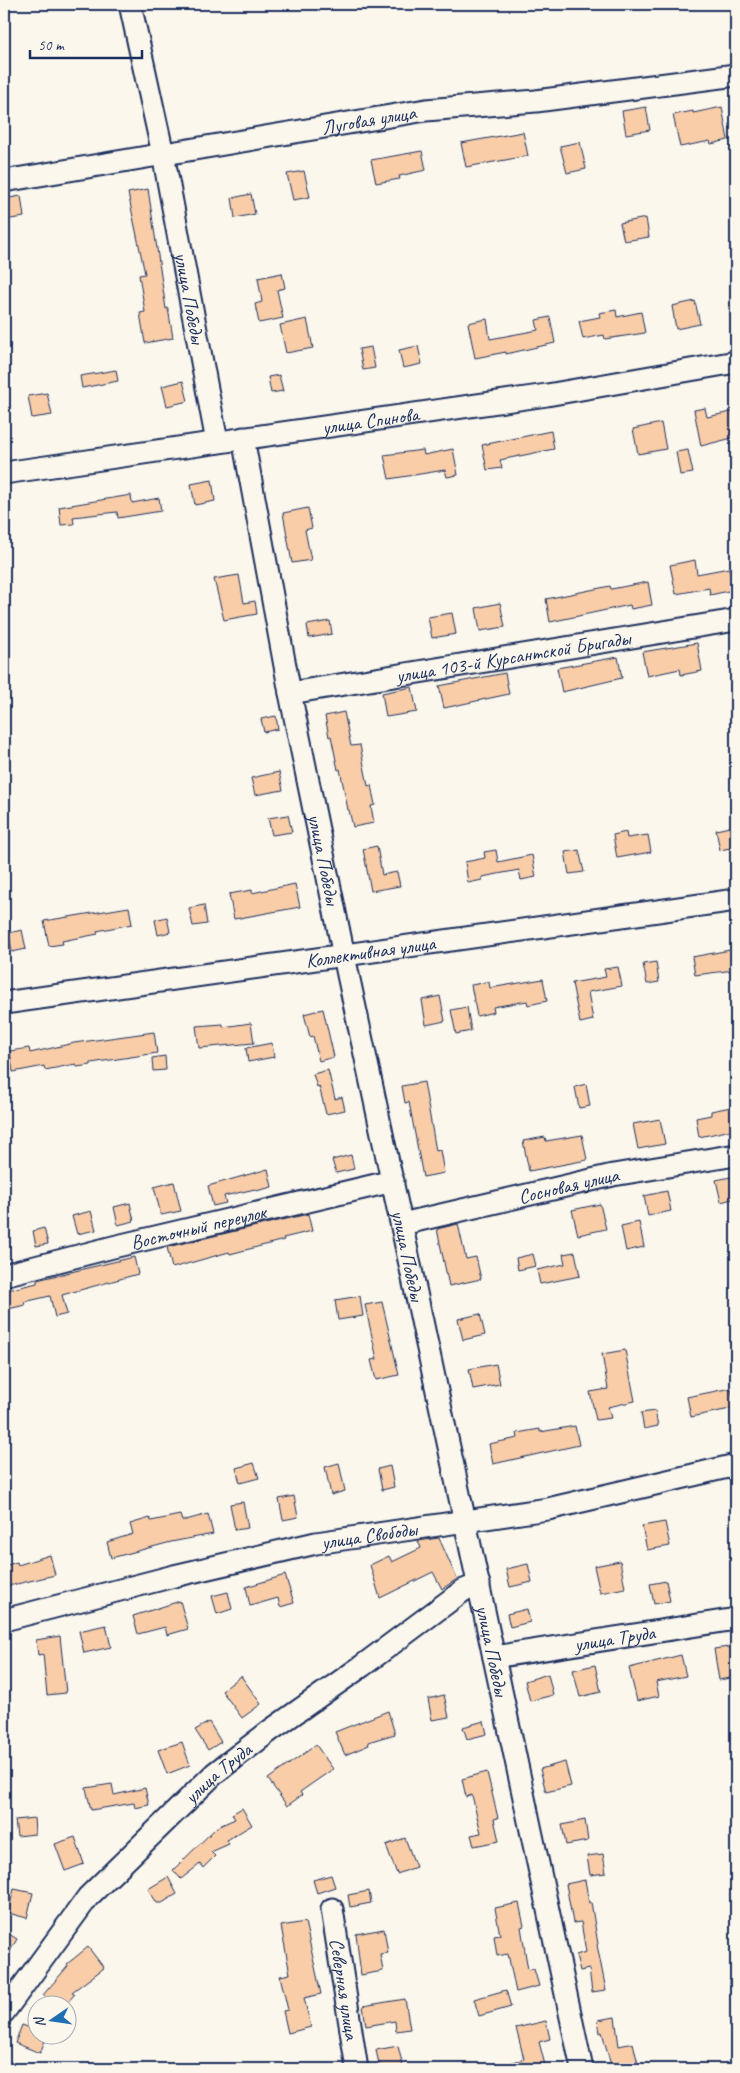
<svg xmlns="http://www.w3.org/2000/svg" width="740" height="2073" font-family="Caveat,sans-serif">
<rect width="100%" height="100%" fill="#fbf7ec"/>
<filter id="ink" filterUnits="userSpaceOnUse"><feTurbulence type="fractalNoise" baseFrequency=".02" numOctaves="2"/><feDisplacementMap in="SourceGraphic" scale="10" xChannelSelector="R" yChannelSelector="G"/><feConvolveMatrix kernelMatrix="1 2 1 2 8 2 1 2 1" color-interpolation-filters="sRGB"/></filter>
<g filter="url(#ink)">
<path fill="#f9cda8" stroke="#1b2f5e" d="M646,107L650,130L626,134L622,111Z
M722,107L728,140L711,144L710,141L680,147L673,115L693,111V113Z
M523,132L528,156L466,167L461,143Z
M580,142L586,169L567,173L560,146Z
M422,151L426,170L399,176L400,179L376,183L371,160Z
M304,171L310,197L293,200L287,174Z
M148,189L166,309L168,308L173,338L145,343L140,313L145,312L139,275L145,274L128,193Z
M251,194L255,214L235,218L232,198Z
M21,196L24,217L4,220V199Z
M646,218L649,237L624,241L620,223Z
M282,273L285,288L277,290L283,318L259,323L255,304L262,302L258,278Z
M695,301L700,324L676,329L672,306Z
M616,310L617,317L641,312L645,333L605,339L604,335L583,339L579,321L600,317L599,313Z
M550,317L555,343L506,354V352L475,358L468,323L487,319L490,339L538,330L536,320Z
M307,319L313,348L286,353L280,325Z
M418,346L422,364L403,368L399,350Z
M371,347L375,368L363,370L359,349Z
M116,370L118,381L82,388L80,376Z
M279,375L283,391L271,393L268,377Z
M183,381L188,401L167,406L162,386Z
M47,393L52,415L32,418L28,396Z
M705,408L707,417L736,411V437L701,446L694,410Z
M661,423L666,449L638,454L633,429Z
M551,431L554,449L500,460L502,468L487,470L482,445Z
M453,449L458,475L447,477L445,470L389,479L384,455L423,450L424,455Z
M688,450L693,473L680,475L676,452Z
M212,480L215,501L195,505L191,484Z
M131,495L132,503L159,498L161,511L118,518L117,512L73,517L74,524L61,525L59,507Z
M308,508L312,528L305,530L311,560L292,563L283,513Z
M695,560L697,574L729,568L733,590L710,595L709,588L676,594L670,565Z
M239,575L244,603L255,601L257,614L224,620L214,579Z
M648,582L652,605L631,609L630,605L550,622L546,599L610,586L611,589Z
M500,603L505,627L480,631L476,608Z
M452,613L456,634L432,638L428,617Z
M330,621L332,634L309,638L307,625Z
M697,643L702,671L681,675L680,669L647,676L642,652Z
M618,657L622,678L562,692L557,668Z
M505,673L509,694L444,708L439,686Z
M412,687L417,712L386,717L382,693Z
M344,712L351,746L360,745L368,786L371,785L375,805L371,806L374,823L353,827L349,810H348L340,769L338,770L331,736L329,737L325,716Z
M276,716L278,729L264,732L261,719Z
M279,772L283,790L255,795L251,778Z
M288,815L292,832L272,835L268,818Z
M734,826L736,847L720,850L716,830Z
M626,832L627,838L648,835L651,852L617,858L613,835Z
M377,846L382,875L397,872L400,886L371,891L363,849Z
M496,850L498,862L532,855L536,877L521,880L519,870L482,877V880L468,883L465,862L485,858L484,852Z
M579,850L584,872L569,874L565,852Z
M295,884L300,907L234,919L229,894L252,890V893Z
M204,905L207,924L193,926L189,908Z
M129,907L132,924L97,931L98,934L62,941L63,944L49,946L44,921Z
M167,917L170,932L158,935L155,920Z
M22,930L26,949L12,952L9,933Z
M730,950L734,970L695,975L692,957Z
M656,962L659,982L647,984L643,964Z
M618,967L622,986L588,992L593,1020L580,1023L572,983L606,977L604,969Z
M543,979L547,1001L528,1005L527,1001L493,1007L494,1012L477,1016L471,985L489,982L490,988Z
M440,996L445,1021L426,1025L422,1000Z
M467,1007L471,1031L456,1034L451,1010Z
M323,1009L334,1057L319,1061L313,1036L310,1037L304,1014Z
M251,1023L254,1043L199,1048L196,1026L223,1024V1027Z
M154,1032L157,1053L91,1063V1065L77,1067L76,1064L45,1070L44,1066L13,1072L10,1051L29,1048L30,1053L74,1043Z
M272,1043L274,1057L248,1062L246,1048Z
M165,1056L166,1070L153,1071L152,1058Z
M328,1070L335,1099L342,1097L345,1110L326,1114L319,1086L317,1087L313,1074Z
M424,1082L436,1151L440,1150L444,1173L423,1177L409,1102L405,1103L402,1086Z
M586,1084L590,1106L579,1108L575,1087Z
M736,1106V1129L699,1137L696,1118L711,1115V1111Z
M660,1119L665,1144L638,1149L633,1124Z
M582,1135L587,1160L529,1171L523,1141L545,1137L546,1141Z
M351,1155L354,1169L336,1173L332,1160Z
M268,1169L272,1187L256,1191L255,1189L224,1196L226,1203L213,1206L208,1186Z
M736,1176V1198L721,1202L716,1180Z
M174,1182L181,1211L161,1215L154,1187Z
M667,1191L671,1211L648,1216L644,1196Z
M130,1203L134,1221L118,1225L114,1207Z
M600,1204L606,1229L578,1235L572,1210Z
M91,1211L96,1230L77,1234L72,1216Z
M308,1214L312,1231L283,1238L284,1240L230,1254L229,1252L172,1268L167,1247Z
M639,1222L644,1247L626,1251L621,1226Z
M458,1224L466,1259L476,1257L481,1279L449,1286L437,1229Z
M44,1228L48,1244L36,1246L33,1231Z
M575,1252L580,1276L540,1284L537,1270L565,1264L563,1254Z
M533,1254L536,1266L518,1270L516,1258Z
M134,1257L138,1274L62,1295L67,1314L55,1317L50,1296L24,1302L25,1305L4,1310V1291L37,1283V1280Z
M360,1296L363,1316L338,1320L335,1300Z
M382,1302L399,1375L376,1380L371,1360L377,1359L365,1305Z
M480,1314L485,1335L463,1340L458,1319Z
M625,1350L635,1401L608,1407L611,1418L596,1420L590,1392L608,1389L602,1354Z
M496,1364L500,1384L473,1389L469,1369Z
M731,1388L735,1408L691,1417L687,1397Z
M655,1411L658,1426L644,1429L641,1413Z
M575,1426L579,1445L493,1464L489,1444L518,1438L517,1433L540,1429V1432Z
M254,1463L259,1478L240,1483L236,1468Z
M339,1463L345,1491L331,1495L325,1467Z
M390,1466L394,1487L382,1490L378,1469Z
M294,1496L298,1517L283,1520L279,1499Z
M243,1502L248,1528L235,1530L230,1504Z
M208,1514L213,1534L171,1542L111,1558L107,1542L133,1534L130,1524L150,1518L151,1521L180,1515L182,1521Z
M665,1522L670,1546L647,1550L642,1526Z
M439,1538L457,1579L442,1589L433,1572L380,1598L370,1565L389,1556L392,1562L421,1548L418,1541Z
M50,1555L55,1575L4,1587V1566L17,1562L18,1565Z
M620,1561L625,1588L600,1593L594,1566Z
M528,1564L532,1582L510,1587L506,1569Z
M285,1575L294,1603L280,1607L278,1598L250,1606L246,1587Z
M666,1581L670,1601L654,1604L650,1584Z
M228,1592L232,1609L217,1614L212,1596Z
M180,1601L188,1629L167,1635L165,1627L138,1634L133,1616Z
M527,1609L530,1622L510,1627L507,1614Z
M106,1625L111,1647L84,1653L79,1631Z
M60,1636L66,1693L47,1695L43,1654L38,1655L36,1640Z
M736,1646V1677L719,1680L714,1649Z
M681,1655L686,1676L656,1682L659,1696L637,1701L629,1668Z
M595,1665L601,1692L580,1697L573,1670Z
M548,1674L553,1695L530,1701L525,1681Z
M241,1676L261,1704L242,1718L222,1691Z
M444,1695L449,1717L432,1720L428,1699Z
M388,1711L395,1734L368,1742L369,1745L345,1755L335,1732Z
M484,1721L487,1734L467,1739L463,1727Z
M209,1722L221,1742L208,1750L195,1730Z
M182,1742L190,1765L167,1774L158,1750Z
M316,1745L333,1769L300,1792L302,1795L287,1806L268,1779Z
M565,1762L571,1786L546,1792L540,1769Z
M487,1772L498,1818L494,1819L499,1841L474,1846L471,1835L481,1833L472,1795L466,1797L462,1779Z
M112,1784L114,1795L145,1788L149,1805L135,1808L134,1803L91,1810L86,1788Z
M242,1808L252,1825L227,1840L229,1844L211,1852L215,1856L203,1868L200,1864L181,1879L173,1870L217,1827L235,1819L232,1814Z
M34,1818L35,1834L17,1836L15,1820Z
M585,1820L588,1841L566,1845L562,1825Z
M75,1837L84,1864L65,1871L55,1844Z
M405,1838L416,1867L397,1874L386,1845Z
M603,1854L606,1873L590,1875L587,1856Z
M331,1875L335,1887L317,1893L313,1880Z
M168,1877L177,1894L162,1903H157L148,1889Z
M585,1880L589,1903L591,1902L598,1944L597,1945L606,1990L592,1992L589,1969L580,1971L576,1955L586,1952L581,1922L573,1923L566,1884Z
M14,1889L33,1893L27,1918L8,1913Z
M369,1891L371,1903L350,1907L348,1895Z
M519,1903L524,1926L521,1927L528,1970L534,1969L539,1986L516,1992L508,1954L497,1956L494,1936L500,1935L495,1908Z
M305,1922L321,1994L304,1998L311,2027L288,2033L283,2011L288,2010L280,1976L290,1974L281,1926Z
M384,1929L388,1953L380,1954L383,1971L361,1975L356,1934Z
M4,1931L17,1939L4,1962Z
M88,1947L104,1968L72,1992L75,1994L64,2006H56L43,1995L68,1966L67,1964Z
M506,1990L511,2007L479,2016L474,1999Z
M405,1999L410,2029L396,2031L395,2021L366,2026L363,2006Z
M615,2017L619,2046L633,2043L638,2064L612,2069L602,2032L600,2033L598,2020Z
M546,2021L550,2039L539,2042L546,2069H502V2065L524,2059L516,2028Z
M22,2025L38,2031V2036H47L40,2053L15,2043Z
M398,2046L403,2067L380,2069L376,2050Z"/>
<g fill="none" stroke-linecap="round" stroke-linejoin="round">
<g stroke="#1b2f5e" stroke-width="25">
<g id="minor">
<path id="s1" d="M130,4L163,154L217,442"/>
<path id="s2" d="M4,181L426,110L536,101L736,75"/>
<path id="s3" d="M243,438L290,693L344,956L582,2069"/>
<path id="s4" d="M4,473L547,395L736,362"/>
<path id="s5" d="M290,693L736,620"/>
<path id="s6" d="M4,1003L736,900"/>
<path id="s7" d="M402,1224L613,1175L736,1155"/>
<path id="s8" d="M4,1275L113,1247L393,1181"/>
<path id="s9" d="M4,1620L174,1576L316,1543L548,1509L736,1465"/>
<path id="s10" d="M494,1657L736,1619"/>
<path id="s11" d="M332,1909L357,2069"/>
<path id="s12" d="M4,2012L88,1897L215,1773L271,1730L362,1666L464,1590L479,1584"/>
</g>
</g>
<use href="#minor" stroke="#fbf7ec" stroke-width="21"/>
</g>
</g>
<g text-anchor="middle" dominant-baseline="central" stroke-width="4.5" stroke-linejoin="round" paint-order="stroke">
<g font-size="20" fill="#1b2f5e" stroke="#fbf7ec">
<text stroke="none"><textPath href="#s2" startOffset="370">Луговая улица</textPath></text>
<text stroke="none"><textPath href="#s1" startOffset="300">улица Победы</textPath></text>
<text stroke="none"><textPath href="#s4" startOffset="370">улица Спинова</textPath></text>
<text stroke="none"><textPath href="#s5" startOffset="226">улица 103-й Курсантской Бригады</textPath></text>
<text stroke="none"><textPath href="#s3" startOffset="429">улица Победы</textPath></text>
<text stroke="none"><textPath href="#s6" startOffset="370">Коллективная улица</textPath></text>
<text stroke="none"><textPath href="#s7" startOffset="171">Сосновая улица</textPath></text>
<text stroke="none"><textPath href="#s8" startOffset="200">Восточный переулок</textPath></text>
<text stroke="none"><textPath href="#s3" startOffset="834">улица Победы</textPath></text>
<text stroke="none"><textPath href="#s9" startOffset="375">улица Свободы</textPath></text>
<text stroke="none"><textPath href="#s10" startOffset="122">улица Труда</textPath></text>
<text stroke="none"><textPath href="#s3" startOffset="1238">улица Победы</textPath></text>
<text stroke="none"><textPath href="#s12" startOffset="322">улица Труда</textPath></text>
<text stroke="none"><textPath href="#s11" startOffset="81">Северная улица</textPath></text>
</g>
</g>
<rect width="740" height="2073" fill="none" stroke="#fbf7ec" stroke-width="20"/>
<rect x="10" y="10" width="720" height="2053" fill="none" stroke="#1b2f5e" stroke-width="2" filter="url(#ink)"/>
<g transform="translate(52 2020) rotate(257)"><circle r="24" fill="#fbf7ec" stroke="#a1a7b3"/>
<path d="M0-4L9 19L0 12L-9 19Z" fill="#1f6fb2"/>
<text y="-8" font-size="14" font-weight="bold" text-anchor="middle" fill="#1b2f5e">N</text>
</g>
<path d="M30 50v8h112v-8" fill="none" stroke="#1b2f5e" stroke-width="2.5"/>
<text x="38" y="50" font-size="15" fill="#1b2f5e" stroke="#fbf7ec" stroke-width="4" paint-order="stroke">50 m</text>
</svg>
